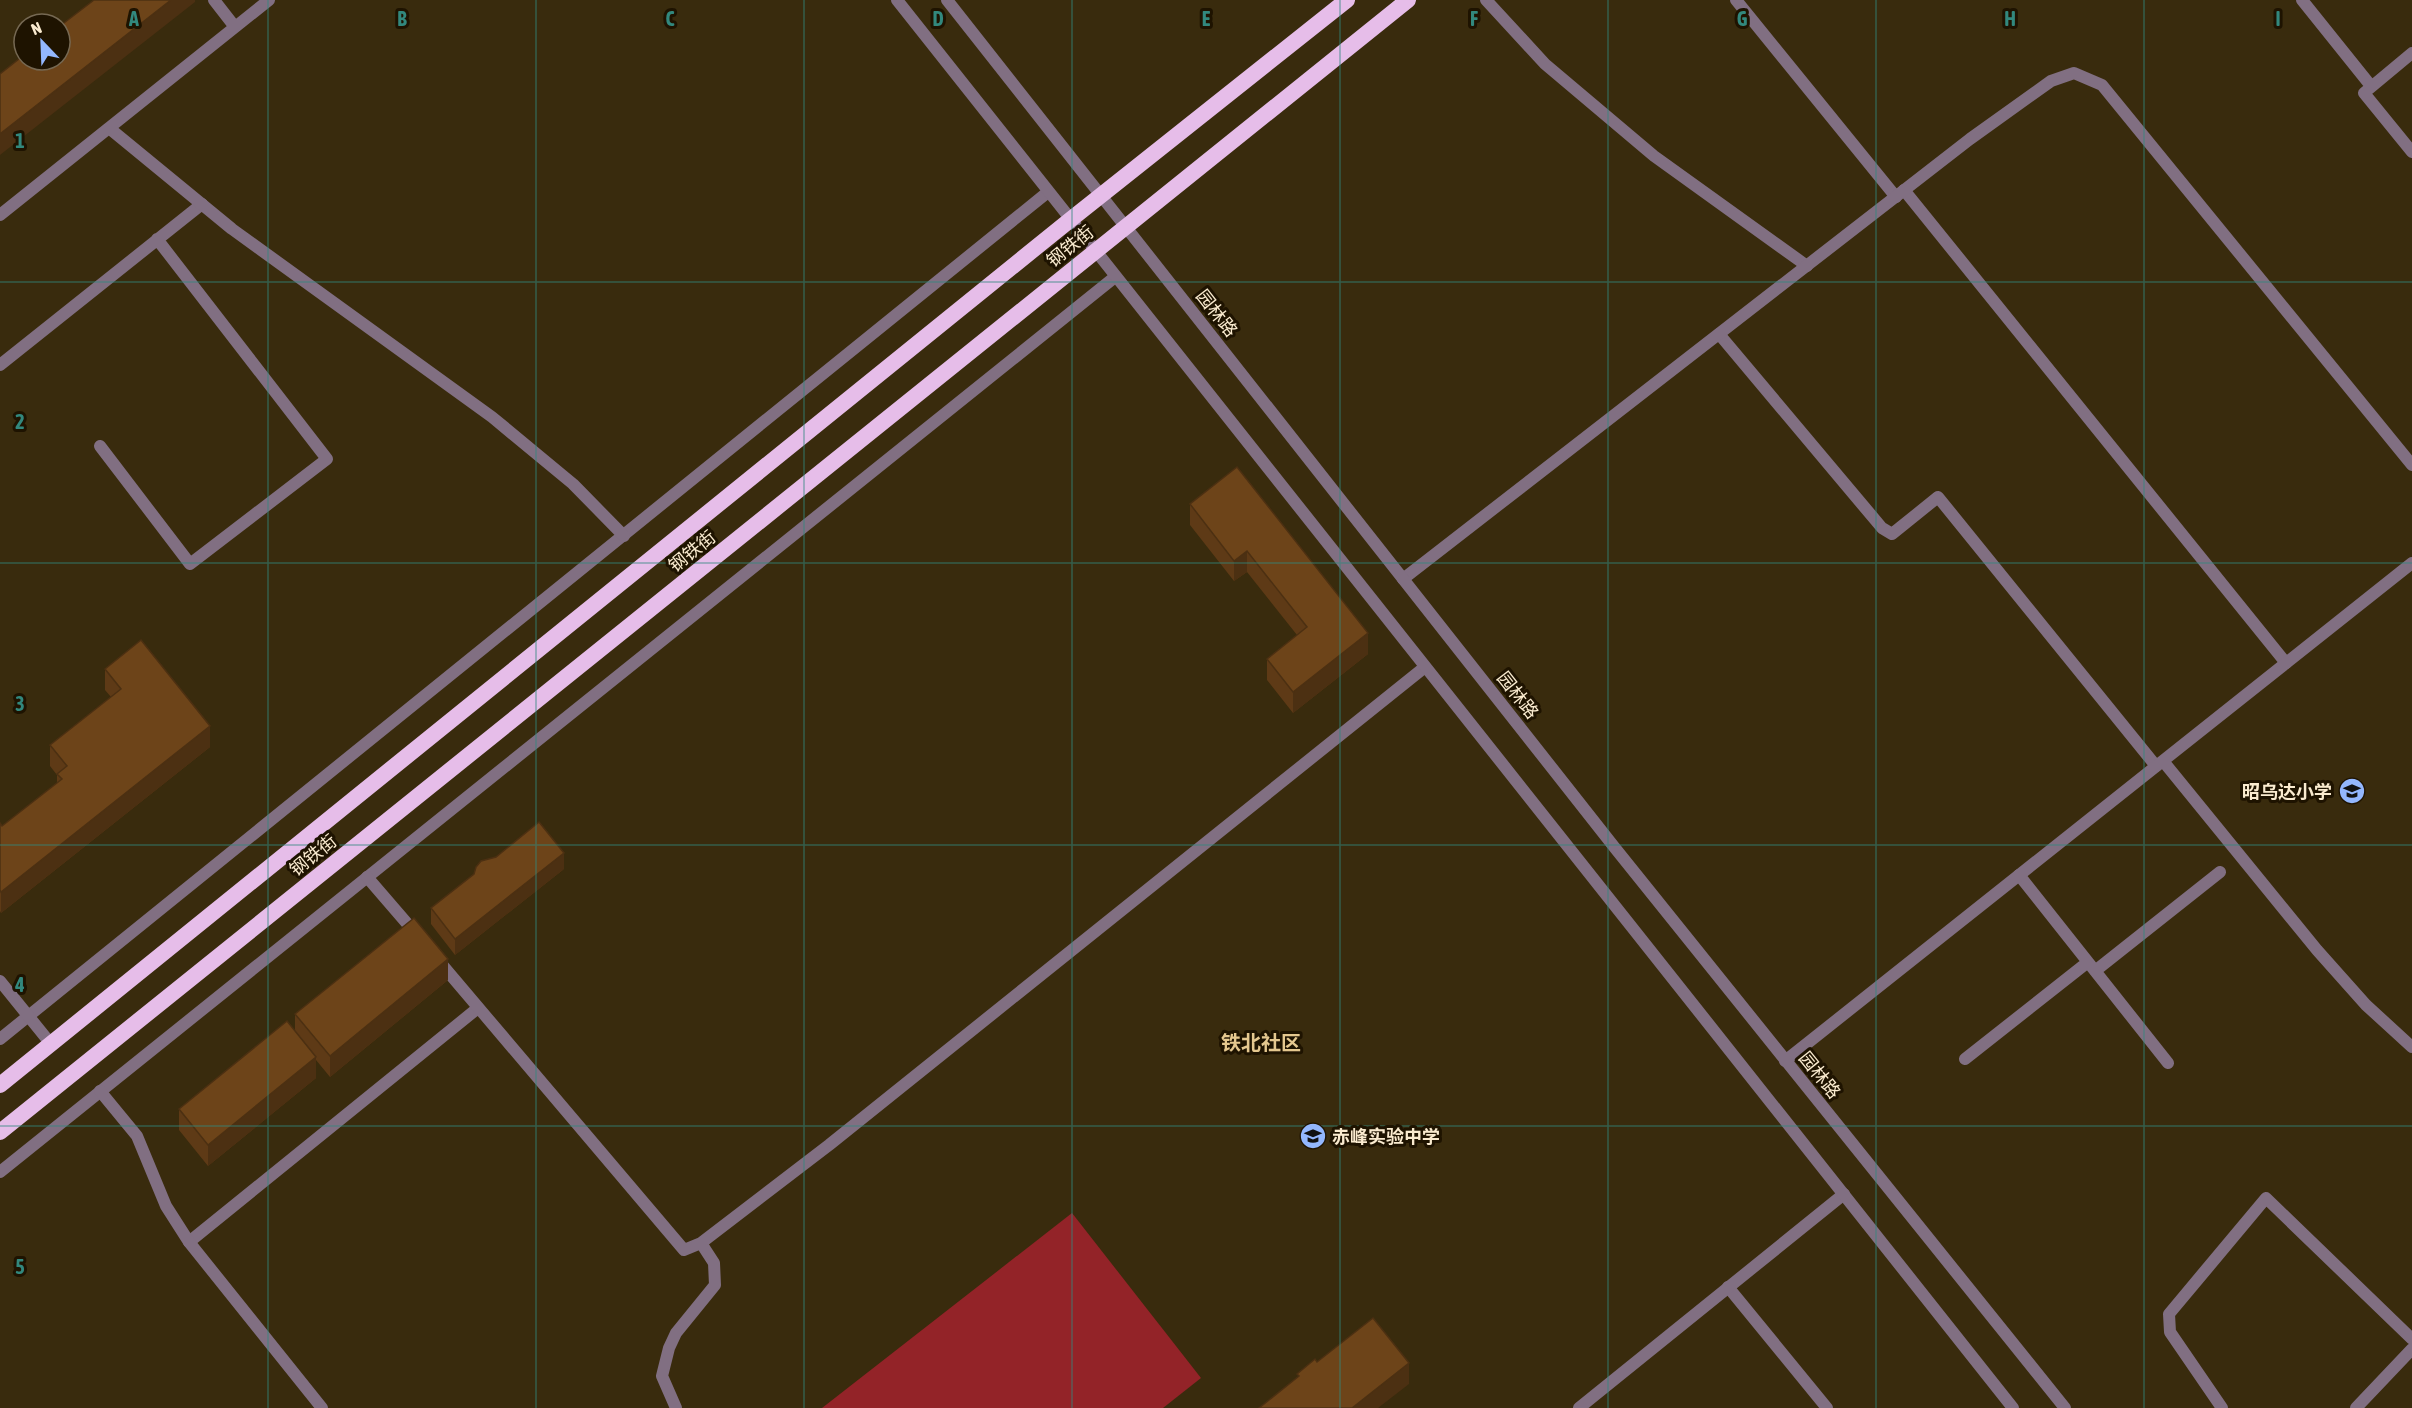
<svg xmlns="http://www.w3.org/2000/svg" width="2412" height="1408" font-family="'Asap Condensed','Noto Sans SC',sans-serif">
<rect width="100%" height="100%" fill="#392b0d"/>
<path fill="#932328" d="M1072,1213L1201,1378L1163,1408H822Z"/>
<g fill="none" stroke-linecap="round" stroke-linejoin="round">
<path stroke="#816f82" stroke-width="12" d="M1486,0L1545,64L1654,156L1807,266
M1736,0L1896,197
M1904,190L2286,663
M1719,334L1882,528L1892,534L1938,497L2156,766
M0,365L202,204
M100,446L190,564L327,459L157,239
M2019,875L2168,1063
M2095,971L2220,872
M0,1039L1048,192
M1965,1059L2088,962
M0,1172L1115,277
M189,1242L478,1008
M1728,1287L1827,1408
M2222,1408L2170,1332L2169,1314L2266,1198L2412,1339
M2356,1408L2412,1349"/>
<path stroke="#816f82" stroke-width="12" d="M214,0L235,27
M2302,0L2371,86
M2412,53L2364,93L2412,152
M109,128L232,229L492,417L573,484L624,536
M0,215L269,0
M1403,579L1970,139L2051,81L2074,73L2102,85L2412,465
M2163,761L2317,950L2366,1005L2412,1047
M367,877L417,935
M438,960L684,1250L701,1243L829,1145L1425,667
M1785,1061L2412,563
M100,1091L137,1136L166,1206L189,1242L322,1408
M676,1408L662,1376L669,1348L676,1333L715,1285L714,1263L701,1243
M1579,1408L1844,1194"/>
<path stroke="#816f82" stroke-width="12" d="M897,0L2013,1408
M947,0L1615,848L2065,1408
M0,981L51,1044"/>
<path stroke="#e6bde9" stroke-width="16" d="M0,1085L1070,220L1347,0
M0,1132L1408,0"/>
</g>
<path fill="#5e3a16" d="M1237,467L1368,654L1293,713L1267,680V659L1297,635L1247,572L1234,581L1190,525V504Z
M105,669L210,747L1,913L0,911V823L2,826L57,783V775L50,766V745L111,697L105,690Z
M564,869L455,955L431,924V908Z
M448,980L330,1077L316,1060V1078L208,1166L179,1130V1109L295,1032V1014Z"/>
<path fill="#4c3012" d="M171,0H195V2L0,155V134Z
M1247,551V572L1234,581V561Z
M1368,633V654L1293,713V692Z
M210,726V747L1,913V892Z
M564,853V869L455,955V939Z
M448,959V980L330,1077V1056Z
M316,1057V1078L208,1166V1145Z
M1409,1363V1384L1378,1408H1352Z"/>
<path fill="#6d4419" stroke="#4c3012" stroke-width="1.5" d="M94,0H171L0,134V74L24,55V60H60V26Z
M1237,467L1368,633L1293,692L1267,659L1307,627L1247,551L1234,561L1190,504Z
M141,640L210,726L1,892L0,890V823L2,826L62,779L57,774L67,766L50,745L121,689L105,669Z
M539,822L564,853L455,939L431,908L474,874L476,867L481,861L496,857Z
M414,918L448,959L330,1056L295,1014Z
M287,1021L316,1057L208,1145L179,1109Z
M1373,1318L1409,1363L1352,1408H1259L1299,1376L1297,1374L1315,1359L1317,1362Z"/>
<path fill="none" stroke="#32887d" stroke-width="1.5" stroke-opacity="0.55" d="M268,0V1408M536,0V1408M804,0V1408M1072,0V1408M1340,0V1408M1608,0V1408M1876,0V1408M2144,0V1408M0,282H2412M0,563H2412M0,845H2412M0,1126H2412"/>
<defs>
<g id="school-disc" transform="scale(1.35)"><circle r="9.5" fill="#93b7fd" stroke="#1e1300"/><path d="M0-5L7-2L0 1L-7-2ZM-4 1L0 2.5L4 1V4Q0 6-4 4Z" fill="#111"/></g>
</defs>
<g fill-rule="evenodd">
<use href="#school-disc" x="2352" y="791"/>
<use href="#school-disc" x="1313" y="1136"/>
</g>
<g text-anchor="middle" dominant-baseline="central" stroke-width="6" stroke-linejoin="round" paint-order="stroke">
<g font-size="18" fill="#faebcf" stroke="#1e1300">
<text transform="translate(1070 246) rotate(-39)">钢铁街</text>
<text transform="translate(1217 313) rotate(52)">园林路</text>
<text transform="translate(692 551) rotate(-39)">钢铁街</text>
<text transform="translate(1518 695) rotate(52)">园林路</text>
<text transform="translate(313 855) rotate(-39)">钢铁街</text>
<text transform="translate(1820 1075) rotate(51)">园林路</text>
</g>
<g font-size="18" font-weight="bold" fill="#faebcf" stroke="#1e1300" text-anchor="end">
<text x="2332" y="791">昭乌达小学</text>
<text x="1332" y="1136" text-anchor="start">赤峰实验中学</text>
</g>
<g font-size="20" font-weight="bold" fill="#e5c88f" stroke="#1e1300">
<text x="1261" y="1042">铁北社区</text>
</g>
</g>
<g font-size="20" text-anchor="middle" font-weight="bold" fill="#32887d" stroke="#1e1300" stroke-width="6" stroke-linejoin="round" paint-order="stroke">
<text x="134" y="26">A</text>
<text x="402" y="26">B</text>
<text x="670" y="26">C</text>
<text x="938" y="26">D</text>
<text x="1206" y="26">E</text>
<text x="1474" y="26">F</text>
<text x="1742" y="26">G</text>
<text x="2010" y="26">H</text>
<text x="2278" y="26">I</text>
<text x="20" y="148">1</text>
<text x="20" y="429">2</text>
<text x="20" y="711">3</text>
<text x="20" y="992">4</text>
<text x="20" y="1274">5</text>
</g>
<g transform="translate(42 42) rotate(337)"><circle r="28" fill="#1e1300" stroke="#766953" stroke-width="1.5"/>
<path d="M0-4.5L10 22L0 15L-10 22Z" fill="#93b7fd"/>
<text y="-9" font-size="16" font-weight="bold" text-anchor="middle" fill="#faebcf">N</text>
</g>
</svg>
